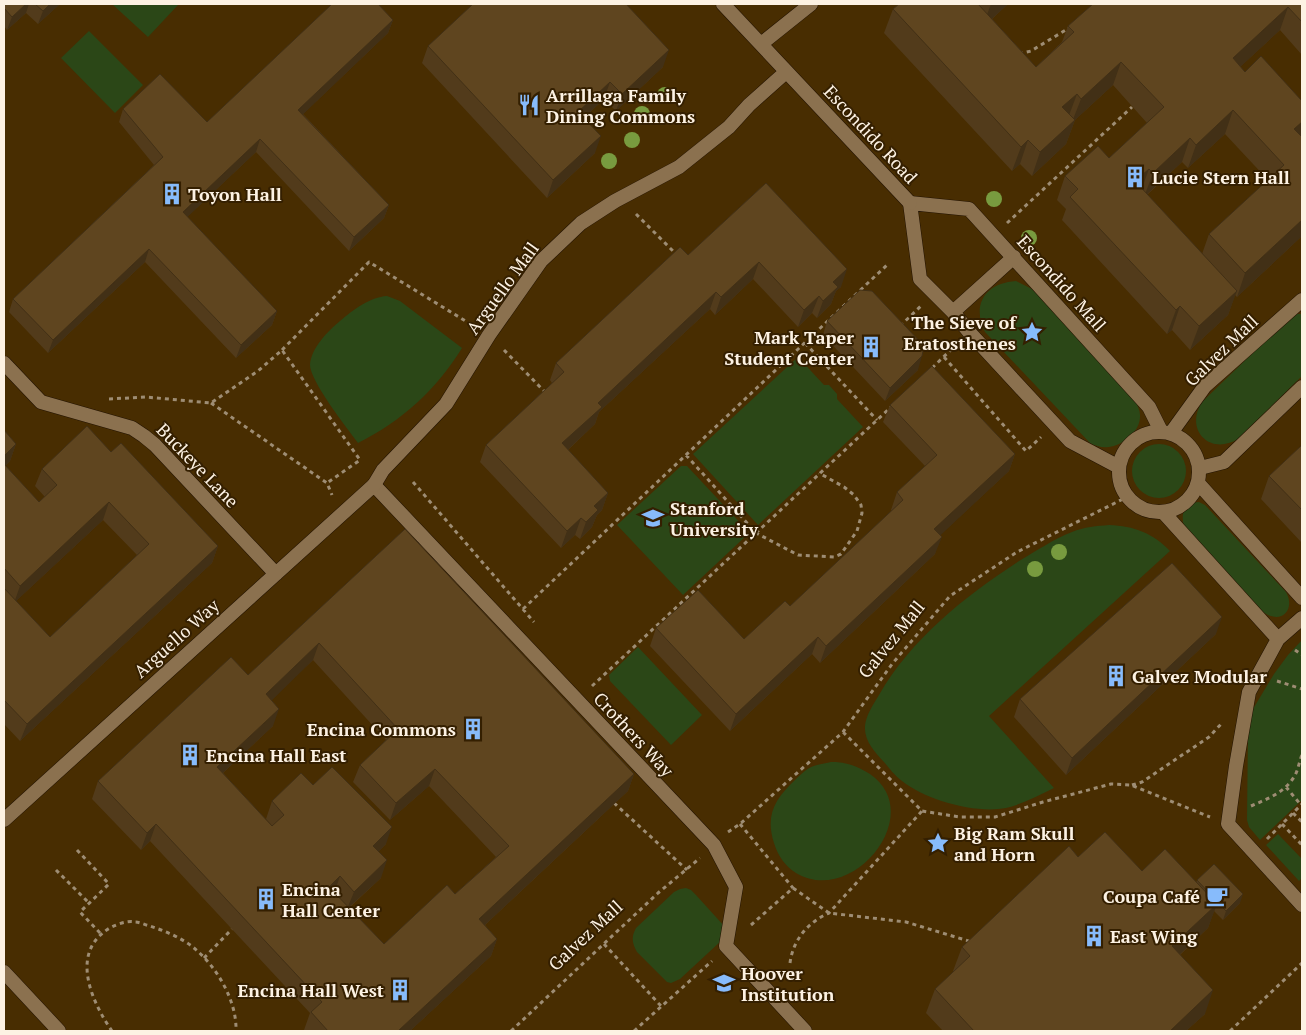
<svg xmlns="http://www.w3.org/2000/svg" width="1306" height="1035" font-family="'PT Serif',serif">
<rect width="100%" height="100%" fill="#3f2906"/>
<path fill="#482d01" d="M4,4H1302V1031H4Z"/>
<path fill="#2b4717" d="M112,4H176L178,5L148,37Z
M89,31L143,85L115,113L61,58Z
M1016,281L1034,290L1135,400C1137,405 1140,410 1140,415C1141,431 1124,445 1109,447C1102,448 1096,446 1090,443L985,332C971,304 986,283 1016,281Z
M387,296L400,301L462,348C436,390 402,421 358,443C347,428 310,381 310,365C311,348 328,331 340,321C353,310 370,297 387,296Z
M1296,314H1302V376L1238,439C1210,456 1184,430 1202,402L1290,317Z
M798,357L824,385H829L837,394V399L863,427L758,525L693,454Z
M1132 471a27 27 0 1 1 54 0a27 27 0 1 1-54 0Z
M681,466H687L746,529V536L683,595L617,525Z
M1199,502L1205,505L1286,592C1296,610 1281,625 1263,612L1184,526C1180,513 1185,503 1199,502Z
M1109,525C1134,526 1153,533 1170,551L989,716L1054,788C1039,795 1023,804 1006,808C975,814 926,800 902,781C895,776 889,768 884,762C875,752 864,741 865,726C866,715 873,705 879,695C911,639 965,596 1019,561C1036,551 1054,539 1072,532C1084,527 1097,526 1109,525Z
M1302,640V800L1260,840L1249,827L1247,820L1248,730L1253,709L1274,674L1288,655Z
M638,647L702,715L671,745L610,681L609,675Z
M831,762C847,762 857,766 870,774C928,814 852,907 796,873C785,866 778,856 774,843C765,815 775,799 795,780C801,774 808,767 817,765C821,764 827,763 831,762Z
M1278,834L1302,859V878L1299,881L1266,845Z
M686,888L691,890L696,895L725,927L721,941L680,979L671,983L667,982L637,952C632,943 631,937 636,928L674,892L680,889Z"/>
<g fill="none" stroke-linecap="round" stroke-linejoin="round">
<g stroke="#221200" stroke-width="15">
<path id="service" d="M4,363L41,402L132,428L144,436L155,445L276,574
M4,820L374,485L714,845L736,887L726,946L805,1031"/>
</g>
<g stroke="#221200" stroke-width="15">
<path id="pedestrian" d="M953,312L1014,257
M1119 472a40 40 0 1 1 80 0a40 40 0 1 1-80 0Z
M1171,433L1205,386L1302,300
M1119,467L1070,441L970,333L953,312L920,279L910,203L969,209L1149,407L1161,431
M1200,468L1224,462L1302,387
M1198,483L1302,598
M1163,512L1278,639
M1302,618L1278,639L1249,692L1236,766L1228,824L1302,905"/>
</g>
<g stroke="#221200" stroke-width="15">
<path id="minor" d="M723,4L910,203
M761,44L811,4
M374,485L383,470L446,404L489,335L541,261L581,223L615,201L679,167L729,127L749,105L786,72
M4,972L59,1031"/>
</g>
<path stroke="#9e8d74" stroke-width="3" stroke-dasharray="4 4" stroke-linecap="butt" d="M1019,54L1031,51L1069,28
M636,214L677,255
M1007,223L1132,107
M900,326L921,306
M805,343L877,420
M282,350L369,262L472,325
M504,350L545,392
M944,357L1026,451L1041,437
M932,368L956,345
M109,399L146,397L211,403L258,371L282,350L360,460L327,483
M211,403L327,483L332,495
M686,455L756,533L798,555L834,557L841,554L857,531L862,513L861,505L854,495L844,487L819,473
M413,482L534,622
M523,609L888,264
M1295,650L1302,655
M1277,681L1302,689
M592,686L891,407
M843,732L922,811L960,817H995L1043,802L1111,784L1131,785L1210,817
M1132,785L1142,782L1209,737L1222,723
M1286,787L1301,805
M614,803L687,870
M1251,806C1267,799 1284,793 1294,777C1298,771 1299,762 1302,755
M1293,813L1302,822
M740,824L793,888
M1282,824L1302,845
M728,832L740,824L843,732L892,664L950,596L1017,552L1127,497
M1267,839L1302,804
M77,850L109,884L80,912L101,934
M56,870L89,903
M751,925L793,888L829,913L906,922L972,942
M604,944L661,1006
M204,958L232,929
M790,963C793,940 808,922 829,913L922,811
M112,1031C93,1004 71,957 104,932C111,926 126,920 135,922C140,922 145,925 150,926C165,931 182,938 194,948C217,967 237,1001 236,1031
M511,1031L658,893L700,858
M634,1031L712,961
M1230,1031L1302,963"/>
<use href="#service" stroke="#8b714f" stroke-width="14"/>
<use href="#pedestrian" stroke="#8b714f" stroke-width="14"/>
<use href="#minor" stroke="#8b714f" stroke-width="14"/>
</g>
<g fill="#789b3f">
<circle cx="665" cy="95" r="8"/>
<circle cx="642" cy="114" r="8"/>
<circle cx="632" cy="140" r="8"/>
<circle cx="609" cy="161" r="8"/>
<circle cx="994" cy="199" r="8"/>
<circle cx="1029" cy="238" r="8"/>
<circle cx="1059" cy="552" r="8"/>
<circle cx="1035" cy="569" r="8"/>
</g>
<path fill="#523b1b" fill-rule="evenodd" d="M4,4H60L38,24L26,13L7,30L4,26Z
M899,4H1008L992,19L1036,67L1062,42L1068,26L1092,5L1091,4H1302V55L1280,30L1240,67L1245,72L1261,56L1302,236L1237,297L1235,295L1228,315L1190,350L1172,330L1167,334L1062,220L1066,209L1057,200L1065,176L1109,158L1147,123L1113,85L1075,120L1066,144L1032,176L1020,164L1012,171L884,33L893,9ZM1225,134L1268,180L1209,234L1202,254L1147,195L1182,162L1188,168Z
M393,20L388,33L303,114L389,205L384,218L349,251L256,152L187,217L277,311L272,325L236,358L145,262L48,353L9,312L13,299L154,165L119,122L123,109L207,122Z
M428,46L663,67L616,111L604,99L584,118L595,153L547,198L422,63Z
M766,183L841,287L836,291L831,304L817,318L812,313L798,327L753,279L715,315L710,309L599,412L595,424L568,450L608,493L602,510L597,515L592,527L580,539L575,535L561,548L480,462L486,445L552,383L550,380L556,363L688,255Z
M827,321L918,370L885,401L823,335Z
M890,405L1015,454L1009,471L940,535L935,554L820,663L812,654L730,731L650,646L656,628L744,639L790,606L892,511L891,510L897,492L925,466L883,422Z
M4,430L16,444L10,461L5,466L39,502L45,497L35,486L42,469L111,452L218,546L212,563L20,741L4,724ZM103,520L137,555L50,637L16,601Z
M1302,445V543L1261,499L1269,476Z
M405,529L634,774L628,791L485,925L497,939L491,956L410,1031H306L304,1030L310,1013L150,841L141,850L92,799L98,781L248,675ZM313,660L386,740L360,765L353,782L390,820L429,786L496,857L455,894L384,944L349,908L381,878L378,852L386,844L313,785L272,801L266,819L272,826L223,773L273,726L271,700Z
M1216,634L1066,775L1014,717L1020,699Z
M1078,857L1142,871L1196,883L1197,880L1240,903L1223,920L1214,911L1208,928L1180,955L1205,1014L1186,1031H943L926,1013L935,989L954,972L953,971L962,947Z"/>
<path fill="#423016" d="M26,4H29L26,13L7,30L12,17Z
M50,4H60L38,24L43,11Z
M991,4H1008L982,28Z
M1288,7L1280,30L1224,82L1233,58Z
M393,20L388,33L294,123L298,110Z
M669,50L663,67L616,111L622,94Z
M1121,62L1113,85L1075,120L1066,144L1032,176L1040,152L1072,122L1081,99Z
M610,82L604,99L572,129L578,112Z
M1077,94L1068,118L1062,107Z
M1233,110L1225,134L1188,168L1196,145Z
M1302,122V137L1294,129Z
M601,136L595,153L547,198L553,180Z
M1190,138L1182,162L1144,197L1153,173Z
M260,139L256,152L178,226L183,212Z
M1028,140L1020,164L1012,171L1021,147Z
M1149,169L1140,193L1135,181Z
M389,205L384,218L349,251L354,237Z
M1302,220V236L1237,297L1245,273Z
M149,249L145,262L48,353L53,340Z
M759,262L753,279L715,315L721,297Z
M847,269L841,287L836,291L831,304L817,318L823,301L833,282Z
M1237,291L1228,315L1190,350L1199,326Z
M716,292L710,309L599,412L595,424L556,461L562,443L598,403Z
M819,296L812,313L798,327L804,310Z
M1180,306L1172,330L1167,334L1176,310Z
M277,311L272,325L236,358L241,345Z
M922,356L918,370L885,401L890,388Z
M16,444L10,461L4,467V456Z
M1015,454L1009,471L928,547L934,529Z
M608,493L602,510L597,515L592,527L580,539L586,522L594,506Z
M109,502L103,520L14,603L20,586Z
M581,518L575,535L561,548L567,531Z
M942,537L935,554L820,663L826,646Z
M218,546L212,563L20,741L27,724Z
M1222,617L1216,634L1066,775L1072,758Z
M818,637L812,654L730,731L736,714Z
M319,643L313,660L260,712L266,694Z
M279,709L273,726L211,784L217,767Z
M435,769L429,786L390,820L396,803Z
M634,774L628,791L473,936L479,919Z
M156,824L150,841L141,850L147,833Z
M392,827L386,844L367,864L373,846Z
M387,860L381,878L347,909L354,892Z
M340,876L334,894L329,887Z
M1243,894L1240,903L1223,920L1226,911Z
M1217,904L1208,928L1163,970L1172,946Z
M497,939L491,956L410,1031H398Z
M1213,990L1205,1014L1186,1031H1170Z"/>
<path fill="#5f451f" stroke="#423016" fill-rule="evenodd" d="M4,4H26L12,17L4,8Z
M35,4H50L43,11Z
M332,4H378L393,20L298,110L389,205L354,237L260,139L183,212L277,311L241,345L149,249L53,340L13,299L163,157L123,109L160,74L207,122Z
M473,4H626L669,50L622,94L610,82L578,112L601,136L553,180L428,46Z
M899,4H978L1036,67L1074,32L1068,26L1093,4H1302V22L1288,7L1233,58L1245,72L1261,56L1302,101V122L1294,129L1302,137V220L1245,273L1209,234L1284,165L1233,110L1196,145L1190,138L1153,173L1149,169L1135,181L1237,291L1199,326L1180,306L1176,310L1070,197L1078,189L1065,176L1098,146L1109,158L1164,107L1121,62L1081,99L1077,94L1062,107L1075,120L1040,152L1028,140L1021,147L893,9Z
M766,183L847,269L833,282L838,287L823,301L819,296L804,310L759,262L721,297L716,292L598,403L602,407L562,443L608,493L594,506L598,510L586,522L581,518L567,531L486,445L564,372L556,363L680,247L688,255Z
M860,290L872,291L924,346L922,356L890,388L827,321Z
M932,366L1015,454L934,529L942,537L826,646L818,637L736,714L656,628L698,590L744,639L785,601L790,606L903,500L897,492L937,455L890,405Z
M87,426L111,452L121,443L218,546L27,724L4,700V588L50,637L149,544L109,502L20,586L4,568V464L39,502L57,485L42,469Z
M4,430L16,444L4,456Z
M1302,445V510L1269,476Z
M405,529L634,774L479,919L497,939L398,1031H328L311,1012L322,1002L156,824L147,833L98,781L231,657L248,675ZM319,643L398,729L360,765L396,803L435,769L509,846L455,894L447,885L384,944L329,887L340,876L354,892L387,860L373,846L392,827L332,767L313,785L301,773L272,801L284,815L272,826L217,767L279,709L266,694Z
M1172,563L1222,617L1072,758L1020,699Z
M1105,832L1142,871L1165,849L1217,904L1172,946L1213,990L1170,1031H974L935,989L970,956L962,947L1069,846L1078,857Z
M1214,864L1243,894L1226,911L1197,880Z"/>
<defs>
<g id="restaurant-bare" transform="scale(1.725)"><path d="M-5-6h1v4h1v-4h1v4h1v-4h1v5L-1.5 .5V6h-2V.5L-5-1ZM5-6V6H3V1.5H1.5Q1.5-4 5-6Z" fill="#87bbfb" stroke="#341f00" stroke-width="2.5" paint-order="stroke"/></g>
<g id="building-bare" transform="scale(1.725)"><path d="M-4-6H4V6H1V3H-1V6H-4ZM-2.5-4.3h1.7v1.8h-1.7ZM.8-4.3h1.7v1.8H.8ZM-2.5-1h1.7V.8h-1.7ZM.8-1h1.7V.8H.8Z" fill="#87bbfb" stroke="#341f00" stroke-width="2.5" paint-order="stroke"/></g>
<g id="sight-bare" transform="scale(1.725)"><path d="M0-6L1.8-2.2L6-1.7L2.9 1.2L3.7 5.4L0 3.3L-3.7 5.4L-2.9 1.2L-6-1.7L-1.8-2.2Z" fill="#87bbfb" stroke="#341f00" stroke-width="2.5" paint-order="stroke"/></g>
<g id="university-bare" transform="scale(1.725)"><path d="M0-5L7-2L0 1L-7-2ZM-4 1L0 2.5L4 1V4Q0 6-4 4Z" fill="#87bbfb" stroke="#341f00" stroke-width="2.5" paint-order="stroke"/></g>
<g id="cafe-bare" transform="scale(1.725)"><path d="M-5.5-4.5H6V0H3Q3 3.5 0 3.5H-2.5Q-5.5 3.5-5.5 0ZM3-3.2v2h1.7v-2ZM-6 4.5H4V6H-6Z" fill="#87bbfb" stroke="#341f00" stroke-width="2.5" paint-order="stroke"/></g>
</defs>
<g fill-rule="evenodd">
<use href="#restaurant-bare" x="529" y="105"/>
<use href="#building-bare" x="1135" y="177"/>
<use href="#building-bare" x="172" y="194"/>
<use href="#sight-bare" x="1032" y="332"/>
<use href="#building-bare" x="871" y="347"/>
<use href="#university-bare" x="653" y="518"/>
<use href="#building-bare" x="1116" y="676"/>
<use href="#building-bare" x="473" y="729"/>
<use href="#building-bare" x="190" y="755"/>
<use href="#sight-bare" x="938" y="843"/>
<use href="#cafe-bare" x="1217" y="896"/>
<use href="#building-bare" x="266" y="899"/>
<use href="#building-bare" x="1094" y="936"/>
<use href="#university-bare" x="724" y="983"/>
<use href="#building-bare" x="400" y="990"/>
</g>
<g text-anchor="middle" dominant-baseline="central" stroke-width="4" stroke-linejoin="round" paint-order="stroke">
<g font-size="18" font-weight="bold" fill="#fdf2e3" stroke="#341f00" text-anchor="start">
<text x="546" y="95">Arrillaga Family<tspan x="546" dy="21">Dining Commons</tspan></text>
<text x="1152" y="177">Lucie Stern Hall</text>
<text x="188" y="194">Toyon Hall</text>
<text x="1016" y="322" text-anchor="end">The Sieve of<tspan x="1016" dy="21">Eratosthenes</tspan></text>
<text x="854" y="337" text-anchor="end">Mark Taper<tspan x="854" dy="21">Student Center</tspan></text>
<text x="670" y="508">Stanford<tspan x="670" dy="21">University</tspan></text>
<text x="1132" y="676">Galvez Modular</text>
<text x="456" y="729" text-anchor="end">Encina Commons</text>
<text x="206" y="755">Encina Hall East</text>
<text x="954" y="833">Big Ram Skull<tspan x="954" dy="21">and Horn</tspan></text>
<text x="282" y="889">Encina<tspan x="282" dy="21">Hall Center</tspan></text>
<text x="1200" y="896" text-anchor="end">Coupa Café</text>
<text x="1110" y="936">East Wing</text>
<text x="741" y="973">Hoover<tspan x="741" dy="21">Institution</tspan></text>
<text x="384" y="990" text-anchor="end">Encina Hall West</text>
</g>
<g font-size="18" fill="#fdf2e3" stroke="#341f00">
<text transform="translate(871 134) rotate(47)">Escondido Road</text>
<text transform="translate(1062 283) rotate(48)">Escondido Mall</text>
<text transform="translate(502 288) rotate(-54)">Arguello Mall</text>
<text transform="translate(1221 350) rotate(-44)">Galvez Mall</text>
<text transform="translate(198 465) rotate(46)">Buckeye Lane</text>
<text transform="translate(176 638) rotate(-42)">Arguello Way</text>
<text transform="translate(891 639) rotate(-51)">Galvez Mall</text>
<text transform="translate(634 734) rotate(47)">Crothers Way</text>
<text transform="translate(585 935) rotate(-43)">Galvez Mall</text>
</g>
</g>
<rect width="1306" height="1035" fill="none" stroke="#fdf2e3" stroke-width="10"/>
</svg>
